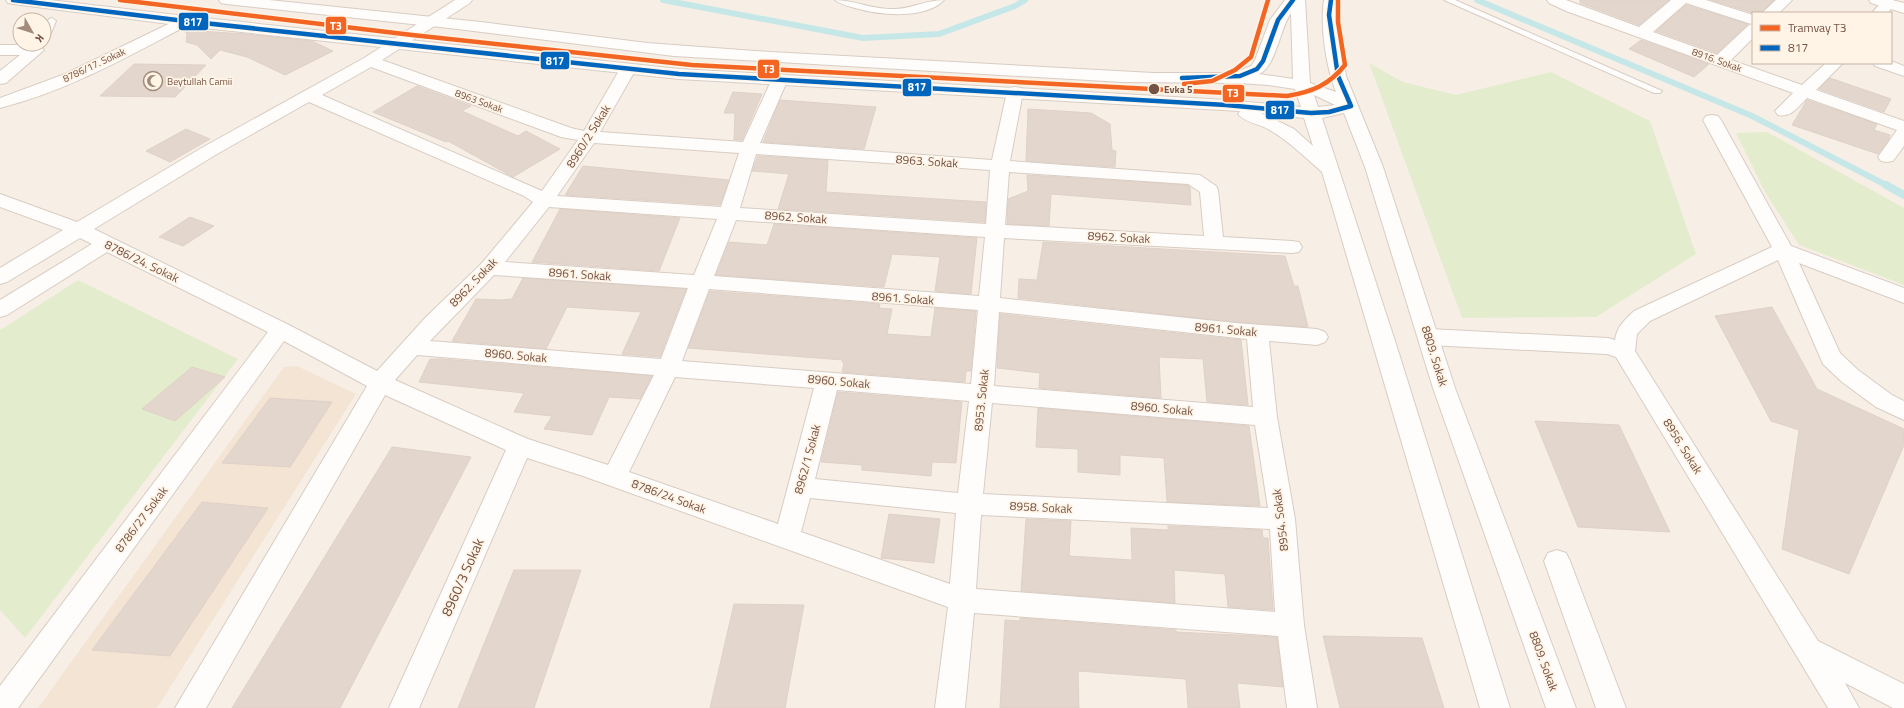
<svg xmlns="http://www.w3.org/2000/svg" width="1904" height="708" font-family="'Titillium Web',sans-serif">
<rect width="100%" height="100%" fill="#f7efe5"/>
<path fill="#f3e4d4" d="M297,366L356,394L157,708H38L284,367Z"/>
<path fill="#e3edce" d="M1369,63L1403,82L1456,95L1551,72L1650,121L1696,254L1596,317L1462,318Z
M1767,132L1904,208V285L1799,245L1765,192L1736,133Z
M78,280L238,359L25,638L0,610V330Z"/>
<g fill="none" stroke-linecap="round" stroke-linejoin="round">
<path stroke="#c6e7e8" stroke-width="6" d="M663,0L863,38L939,34L1015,6L1025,0
M1477,0L1752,116L1888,186"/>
<path stroke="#c6e7e8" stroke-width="8" d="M1886,185L1904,195"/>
</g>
<path fill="#e3d6cd" stroke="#e0d1c7" d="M1580,0H1669L1639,25L1580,3Z
M1711,0H1774L1761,13H1753Z
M1686,5L1748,24L1717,53L1656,31Z
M183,30L246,34L312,41L333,51L285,75L247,57L220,50L211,59L197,45L186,42L187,34Z
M1641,40L1709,64L1694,77L1629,49Z
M134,64L206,65L175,97L100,96Z
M1830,78L1891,99L1884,112L1819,89Z
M417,86L471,106L462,111L518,136L526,131L560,149L513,177L448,141L446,142L373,112Z
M733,92L762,94L742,140H734L735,113H724Z
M780,100L876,107L864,149L763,142Z
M1807,100L1877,124L1874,130L1890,135L1888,141L1878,154L1792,125Z
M1028,109L1091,113L1110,124L1112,150L1116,151L1115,167L1026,161Z
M186,129L210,139L170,162L146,151Z
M758,156L828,160L826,192L986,202L985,222L778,209L789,174L752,171Z
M583,166L729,180L720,205L565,195Z
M1027,175L1188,185L1190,187L1191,205L1051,194L1049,226L1007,224L1008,199L1028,191Z
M560,209L680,218L659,271L532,262Z
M190,217L214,226L183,246L159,237Z
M774,224L977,238L971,294L935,291L940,257L892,254L884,287L716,275L729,242L767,245Z
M1043,242L1285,256L1294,286H1298L1308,327L1235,322L1018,298L1019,279L1037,280Z
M523,278L686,289L660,357L622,354L641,312L567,307L546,349L452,341L476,299L500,300L512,299Z
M710,291L880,304L879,308L892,309L887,334L931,337L935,308L976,311L971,371H966L965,382L842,372L844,362H842L843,360L688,348Z
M1772,307L1817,389L1904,429V445L1849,574L1782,549L1799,430L1771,421L1715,316Z
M1000,314L1241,340L1248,405L1207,402L1203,359L1159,357L1161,398L1039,388L1040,373L997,368Z
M430,359H442L652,376L640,399L609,397L592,435L544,429L552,416L514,412L524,393L419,382Z
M192,367L225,377L175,421L142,409Z
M838,392L962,402L956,463L932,462L931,476L862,470V465L821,462Z
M270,398L332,402L290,467L222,463Z
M1038,408L1249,426L1260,506L1167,502L1164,458L1120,455V475L1078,472V449L1036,447Z
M1535,421L1619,425L1670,532L1578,527Z
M392,447L471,457L340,708H232Z
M202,502L268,508L170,656L92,650Z
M889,514L940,519L934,563L881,558Z
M1026,519L1071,521L1069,556L1132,560L1131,528L1168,530V526L1262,530L1263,538H1268L1273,610L1228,607L1225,574L1174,570L1175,603L1021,591Z
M514,570H581L534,708H458Z
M734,604L804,605L785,708H710Z
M1020,618L1176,630V632L1277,637L1283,687L1237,683L1240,708H1188L1186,679L1078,671L1079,708H1000L1005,620L1020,621Z
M1323,636L1422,638L1444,708H1340Z"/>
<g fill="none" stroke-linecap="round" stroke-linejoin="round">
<g stroke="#d8ccc3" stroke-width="2">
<path id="service" d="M835,0C854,0 871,9 890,9C910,10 925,0 944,0C925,20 879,15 855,8C848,6 840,4 835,0Z
M1444,0H1455L1662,91L1660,93H1654Z
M52,18L56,21L48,40L44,43V30L49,19Z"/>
</g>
<g stroke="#d8ccc3" stroke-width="2">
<path id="minor" d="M455,0H472L470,3L382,60L571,128L584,131L620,69L622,66L628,64L634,66L636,69L600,132L743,142L772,79L774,75L780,74L786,75L788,79L760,143L992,160L1007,92L1009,88L1015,87L1021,88L1023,92L1010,161L1200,175L1216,186L1218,190L1223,237L1292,241L1299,242L1302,247L1299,252L1292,253L1004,238L1000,298L1235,323L1317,329L1325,332L1328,337L1325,342L1317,345L1269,341L1277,417L1295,519L1304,625L1317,708H1287L1278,636L974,613L965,708H935L948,607L583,476L527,458L419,708H389L506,450L385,395L206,708H175L367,386L284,341L18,708H0V686L268,332L107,252L7,315L0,317V300L92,244L80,238L7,282L0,284V268L63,230L0,207V194L77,222L205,146L364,58ZM371,67L561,137L578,140L542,191L322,95ZM309,102L524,196L533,202L482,263L425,318L377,371L289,325L94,229L217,154ZM594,143L739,153L721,207L557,196ZM756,154L990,170L986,224L740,208ZM1009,172L1188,184L1200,192L1204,236L1005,225ZM549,207L717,219L694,275L505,262ZM736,220L985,237L979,296L714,276ZM494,275L688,288L661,359L430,341ZM709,289L978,310L971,384L682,361ZM999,312L1247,339L1253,407L994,386ZM417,355L654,375L608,465L528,439L395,380ZM675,377L814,388L778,524L629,472ZM837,390L969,401L958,493L815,479ZM992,403L1255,425L1268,508L983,494ZM810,498L956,513L950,584L801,532ZM981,515L1270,529L1275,612L976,589Z
M1547,0H1566L1639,27L1671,0H1706L1753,15V38L1731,60L1802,85L1826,63H1843L1816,90L1904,121V146L1893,161L1887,162L1881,161L1878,157L1897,130L1807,98C1798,107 1791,118 1778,115L1775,111L1793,93L1566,11L1549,3ZM1686,3L1748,23L1752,24L1748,26L1717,55L1653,32Z
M1776,0H1792L1779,13H1762Z
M1883,0H1893L1895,3L1888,13H1872Z
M185,16L190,18L193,21L190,24C129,56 67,91 0,108V98L65,74Z
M0,45H36L42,47L44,50L6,83L0,84V71L20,55H0Z
M1891,61L1904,66V76L1875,66L1873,63H1891Z
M1712,115L1718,116L1721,120L1791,246L1904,288V303L1799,263L1840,353L1858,370L1892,395L1904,401V420L1876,407L1842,382L1823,364L1778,260L1650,321L1637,334L1635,351L1818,641L1904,684V708H1893L1845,683L1859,708H1828L1616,357L1607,354L1429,345L1421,342L1418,337L1421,332L1429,329L1608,338L1615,340C1617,326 1625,320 1634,311L1772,247L1703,120L1706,116Z
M1557,550L1566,553L1570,561L1626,708H1596L1544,561L1548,553Z"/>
</g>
<g stroke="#d8ccc3" stroke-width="2">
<path id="tertiary" d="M6,0H50L185,16L679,69L1226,100L1301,107L1295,89L1268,85L1240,83L1123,82L674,56L449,28L226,4L221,3L219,0H269L481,22L647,43L755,51L1153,73H1234L1251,66L1255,60L1270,20L1285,0H1305L1310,83L1336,92C1326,66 1320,28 1324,0H1338L1337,15L1346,76L1383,167L1455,388L1576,708H1546L1433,388L1365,167L1344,113L1322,118L1396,344L1510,708H1480L1322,172C1305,157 1288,140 1268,129C1259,124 1244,122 1238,114L1240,111L679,79L185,26L13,4L8,3ZM1291,13L1293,79L1259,74C1276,67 1280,28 1291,13ZM1314,95L1335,105L1318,107ZM1261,113L1304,118L1313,146L1294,129Z
M1869,0H1892L1904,3V13L1871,3Z"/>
</g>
<use href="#service" fill="#fefdfb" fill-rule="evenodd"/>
<use href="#minor" fill="#fefdfb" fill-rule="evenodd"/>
<use href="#tertiary" fill="#fefdfb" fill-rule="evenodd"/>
<g stroke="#fff4e6" stroke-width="7">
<path id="bus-1" d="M13,0L185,21L679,74L1226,105L1311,113L1329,112L1351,106L1338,76L1329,15L1331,0
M1182,78L1240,76L1257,69L1263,61L1278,20L1293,0"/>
</g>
<use href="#bus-1" stroke="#0065bd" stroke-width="4.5"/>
<g stroke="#fff4e6" stroke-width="7">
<path id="tram-1" d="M120,0L412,35L692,65L1287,96C1312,92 1329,85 1345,65L1338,22V0
M1184,84L1212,81L1235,70L1251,57L1268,0"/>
</g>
<use href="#tram-1" stroke="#f26522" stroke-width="4.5"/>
</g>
<defs>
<g id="mosque-ring" transform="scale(1)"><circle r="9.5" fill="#fff4e6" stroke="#a28a7c" stroke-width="1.5"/><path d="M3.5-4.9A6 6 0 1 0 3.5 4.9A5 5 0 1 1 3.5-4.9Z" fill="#a28a7c"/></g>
</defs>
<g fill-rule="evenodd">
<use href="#mosque-ring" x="153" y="81"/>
</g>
<circle fill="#755344" stroke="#fff4e6" stroke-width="1.5" cx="1154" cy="89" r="6"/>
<g text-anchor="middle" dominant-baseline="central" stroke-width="3.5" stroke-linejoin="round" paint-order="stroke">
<g font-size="10" fill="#755344" stroke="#fff4e6">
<text transform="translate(1717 60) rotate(20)">8916. Sokak</text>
<text transform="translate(94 65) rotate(-25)">8786/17. Sokak</text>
<text transform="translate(479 101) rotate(20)">8963 Sokak</text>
</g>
<g font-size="10" fill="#755344" stroke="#fff4e6" text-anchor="start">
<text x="167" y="81">Beytullah Camii</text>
</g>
<g font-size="10" font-weight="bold" fill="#755344" stroke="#fff4e6" text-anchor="start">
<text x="1164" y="89">Evka 5</text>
</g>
<g font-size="12" fill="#755344" stroke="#fff4e6">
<text transform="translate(588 136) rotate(-58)">8960/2 Sokak</text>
<text transform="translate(927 161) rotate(4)">8963. Sokak</text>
<text transform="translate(796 217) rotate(4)">8962. Sokak</text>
<text transform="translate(1119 237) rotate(3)">8962. Sokak</text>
<text transform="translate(142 261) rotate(26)">8786/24. Sokak</text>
<text transform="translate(580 274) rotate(4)">8961. Sokak</text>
<text transform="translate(473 282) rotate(-46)">8962. Sokak</text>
<text transform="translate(903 298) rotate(4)">8961. Sokak</text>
<text transform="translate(1226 329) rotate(5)">8961. Sokak</text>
<text transform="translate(516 355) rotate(5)">8960. Sokak</text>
<text transform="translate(1435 356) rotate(73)">8809. Sokak</text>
<text transform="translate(839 381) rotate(5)">8960. Sokak</text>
<text transform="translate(981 400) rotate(-84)">8953. Sokak</text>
<text transform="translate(1162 408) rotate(5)">8960. Sokak</text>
<text transform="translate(1683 446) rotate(58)">8956. Sokak</text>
<text transform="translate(807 459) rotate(-75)">8962/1 Sokak</text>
<text transform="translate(669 496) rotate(20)">8786/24 Sokak</text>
<text transform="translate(1041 507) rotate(3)">8958. Sokak</text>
<text transform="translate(141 519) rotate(-53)">8786/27 Sokak</text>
<text transform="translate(1280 520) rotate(-97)">8954. Sokak</text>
<text transform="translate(1544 661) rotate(70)">8809. Sokak</text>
</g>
<g font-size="14" fill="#755344" stroke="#fff4e6">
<text transform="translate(462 577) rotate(-66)">8960/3 Sokak</text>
</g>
</g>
<g stroke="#fff4e6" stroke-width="1.5">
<rect x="178" y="12" width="31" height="19" rx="4" fill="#0065bd"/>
<rect x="325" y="16" width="22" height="19" rx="4" fill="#f26522"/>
<rect x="540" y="51" width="30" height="19" rx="4" fill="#0065bd"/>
<rect x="757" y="59" width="23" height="20" rx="4" fill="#f26522"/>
<rect x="902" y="78" width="30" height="19" rx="4" fill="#0065bd"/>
<rect x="1222" y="84" width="23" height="19" rx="4" fill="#f26522"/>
<rect x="1265" y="100" width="30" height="20" rx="4" fill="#0065bd"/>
</g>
<g font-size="11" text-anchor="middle" font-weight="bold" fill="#fff">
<text x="193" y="26">817</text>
<text x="336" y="30">T3</text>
<text x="555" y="65">817</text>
<text x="769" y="73">T3</text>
<text x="917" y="91">817</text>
<text x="1233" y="97">T3</text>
<text x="1280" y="114">817</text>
</g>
<rect x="1752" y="12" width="140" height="52" fill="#fff4e6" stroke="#c8b4a5"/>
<rect x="1760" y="25" width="20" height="6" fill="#f26522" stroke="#c8b4a5"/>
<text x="1788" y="32" font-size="12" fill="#755344">Tramvay T3</text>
<rect x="1760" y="45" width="20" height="6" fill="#0065bd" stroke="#c8b4a5"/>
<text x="1788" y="52" font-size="12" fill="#755344">817</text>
<g transform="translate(32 32) rotate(129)"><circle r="19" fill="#fff4e6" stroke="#c8b4a5"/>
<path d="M0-3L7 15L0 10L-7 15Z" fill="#a28a7c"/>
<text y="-6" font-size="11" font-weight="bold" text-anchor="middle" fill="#755344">K</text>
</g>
</svg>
